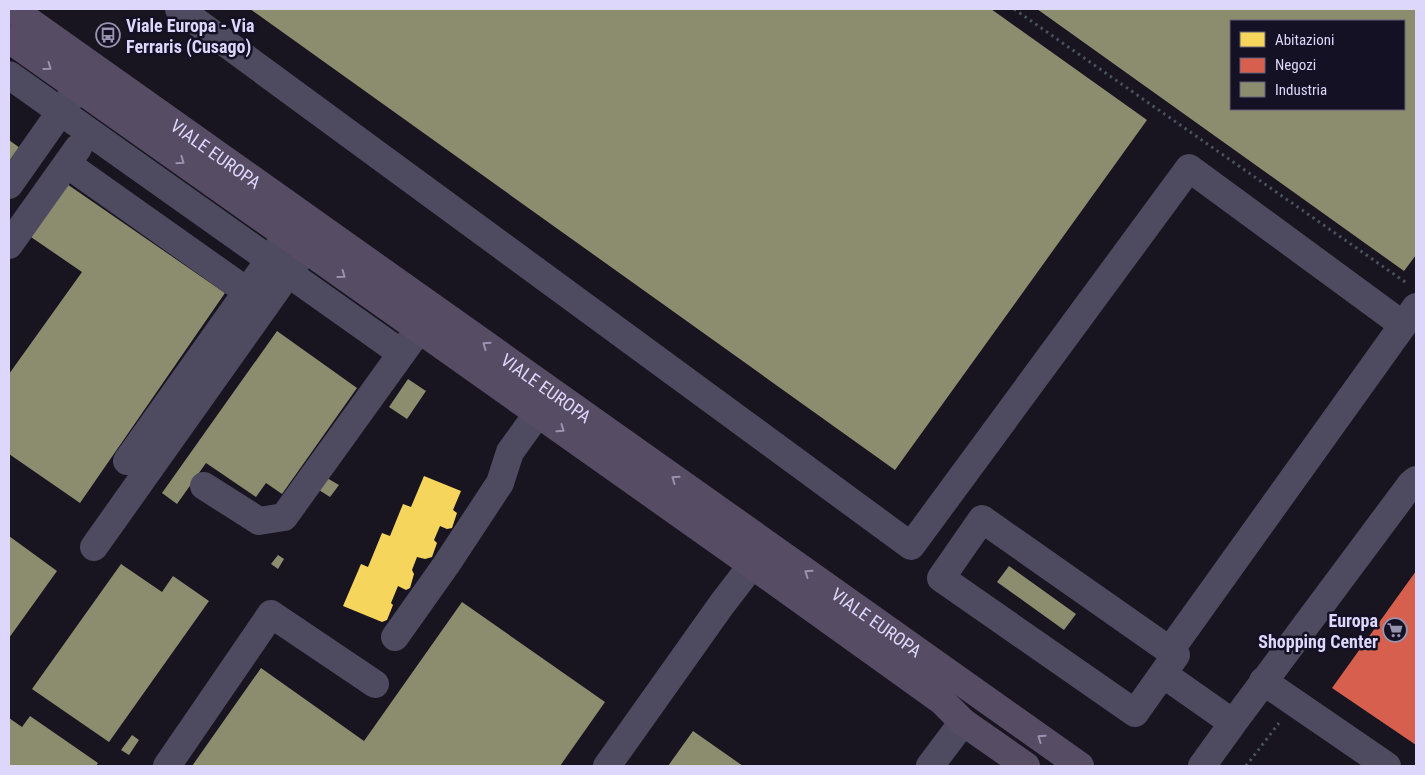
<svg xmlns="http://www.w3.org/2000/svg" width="1425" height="775" font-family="'Roboto Condensed',sans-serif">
<rect width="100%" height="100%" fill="#181520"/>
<path fill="#f6d55c" d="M424,476L461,491L453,510L457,513L452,528L447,529L440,526L434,540L437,543L432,557L425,559L417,557L412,570L414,574L410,588L406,590L398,586L391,603L393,605L387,620L382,622L343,606L361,564L368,567L382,533L390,536L403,504L411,507Z"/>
<path fill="#d6604d" d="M1416,571V745L1332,688Z"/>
<path fill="#8c8c6e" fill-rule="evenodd" d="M250,9H991L1147,120L895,470Z
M1037,9H1416V255L1404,271ZM1231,21H1404V109H1231Z
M9,140L20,148L9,165Z
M64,182L225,293L80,503L9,454V374L82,272L28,235Z
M277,331L357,388L282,494L266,483L256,497L206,463L177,504L162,493Z
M408,379L426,391L407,419L389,407Z
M327,478L339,485L330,497L319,490Z
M9,536L57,571L9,638Z
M278,555L284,559L278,569L271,564Z
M121,564L162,592L173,576L209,601L109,742L32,689Z
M1009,566L1076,614L1064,630L997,582Z
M462,602L605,702L560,766H192L261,668L364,741Z
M30,716L98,763L96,766H9V718L22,727Z
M693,731L743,766H668Z
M132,735L139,740L129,755L121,750Z"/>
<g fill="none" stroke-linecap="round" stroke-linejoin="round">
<path stroke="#48525f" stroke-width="3" stroke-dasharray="2.5 4" stroke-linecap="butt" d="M1014,9L1408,284
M1246,766L1279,723"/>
<path stroke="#4e4b60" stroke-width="28" d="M179,9L911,546L1189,168L1403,325
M9,75L401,353
M67,164L262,302
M9,185L71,97
M9,245L78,148
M127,461L280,245
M204,486L259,521L284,517L412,339
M982,519L1176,655L1135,713L941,578Z
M94,547L299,258
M395,637L446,565L500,483L510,452L538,413
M1176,642L1416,307
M1163,674L1233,723L1202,766
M1263,681L1387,766
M1233,723L1411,484L1416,480
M167,766L271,614L375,684
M607,766L722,604L752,565
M930,766L963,722"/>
<g stroke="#564c64" stroke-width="28">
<path id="s1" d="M12,9L1080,766"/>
<path d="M9,39L752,565L942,701L963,722L1026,766"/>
</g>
</g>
<defs><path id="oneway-chevron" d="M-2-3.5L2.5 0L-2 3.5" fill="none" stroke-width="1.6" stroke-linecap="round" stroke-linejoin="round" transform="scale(1.25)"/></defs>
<g stroke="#9a92b0">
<use href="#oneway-chevron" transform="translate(48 67) rotate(36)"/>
<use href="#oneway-chevron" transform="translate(181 161) rotate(35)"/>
<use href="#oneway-chevron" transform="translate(342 275) rotate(36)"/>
<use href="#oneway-chevron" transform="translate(486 345) rotate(-145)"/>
<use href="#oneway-chevron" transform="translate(561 429) rotate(35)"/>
<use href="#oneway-chevron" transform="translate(675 479) rotate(-145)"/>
<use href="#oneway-chevron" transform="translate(808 573) rotate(-145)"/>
<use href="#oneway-chevron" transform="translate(1041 738) rotate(-145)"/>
</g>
<defs>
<g id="bus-ring" transform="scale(1.25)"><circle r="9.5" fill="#151124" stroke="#9893af" stroke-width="1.5"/><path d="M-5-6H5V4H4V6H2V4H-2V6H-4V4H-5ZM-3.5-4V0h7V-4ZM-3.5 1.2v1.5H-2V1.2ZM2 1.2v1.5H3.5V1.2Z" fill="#9893af"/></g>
<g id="supermarket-ring" transform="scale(1.25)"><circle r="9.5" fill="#151124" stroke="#9893af" stroke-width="1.5"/><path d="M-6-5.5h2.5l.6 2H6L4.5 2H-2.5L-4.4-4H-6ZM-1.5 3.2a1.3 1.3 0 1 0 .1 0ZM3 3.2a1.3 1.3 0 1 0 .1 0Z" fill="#9893af"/></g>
</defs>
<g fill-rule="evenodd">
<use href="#bus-ring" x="108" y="35"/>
<use href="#supermarket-ring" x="1395" y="630"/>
</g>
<g text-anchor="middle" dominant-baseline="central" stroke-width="5" stroke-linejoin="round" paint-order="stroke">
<g font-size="18" font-weight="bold" fill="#ddd7fc" stroke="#151124" text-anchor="start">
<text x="126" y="25">Viale Europa - Via<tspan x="126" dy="21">Ferraris (Cusago)</tspan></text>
<text x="1378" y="620" text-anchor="end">Europa<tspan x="1378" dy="21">Shopping Center</tspan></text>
</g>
<g font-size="18" fill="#ddd7fc" stroke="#151124">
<text stroke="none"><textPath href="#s1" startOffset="250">VIALE EUROPA</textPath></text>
<text stroke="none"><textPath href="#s1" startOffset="655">VIALE EUROPA</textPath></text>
<text stroke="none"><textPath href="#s1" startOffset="1060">VIALE EUROPA</textPath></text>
</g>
</g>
<rect width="1425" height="775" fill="none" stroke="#ddd7fc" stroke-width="20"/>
<rect x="1230" y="20" width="175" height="90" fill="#151124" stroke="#65607a"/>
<rect x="1240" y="32" width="25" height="15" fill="#f6d55c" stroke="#65607a"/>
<text x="1275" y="45" font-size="15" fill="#ddd7fc">Abitazioni</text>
<rect x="1240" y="58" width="25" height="15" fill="#d6604d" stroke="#65607a"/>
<text x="1275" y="70" font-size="15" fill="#ddd7fc">Negozi</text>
<rect x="1240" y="82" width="25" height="15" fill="#8c8c6e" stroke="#65607a"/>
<text x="1275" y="95" font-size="15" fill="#ddd7fc">Industria</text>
</svg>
